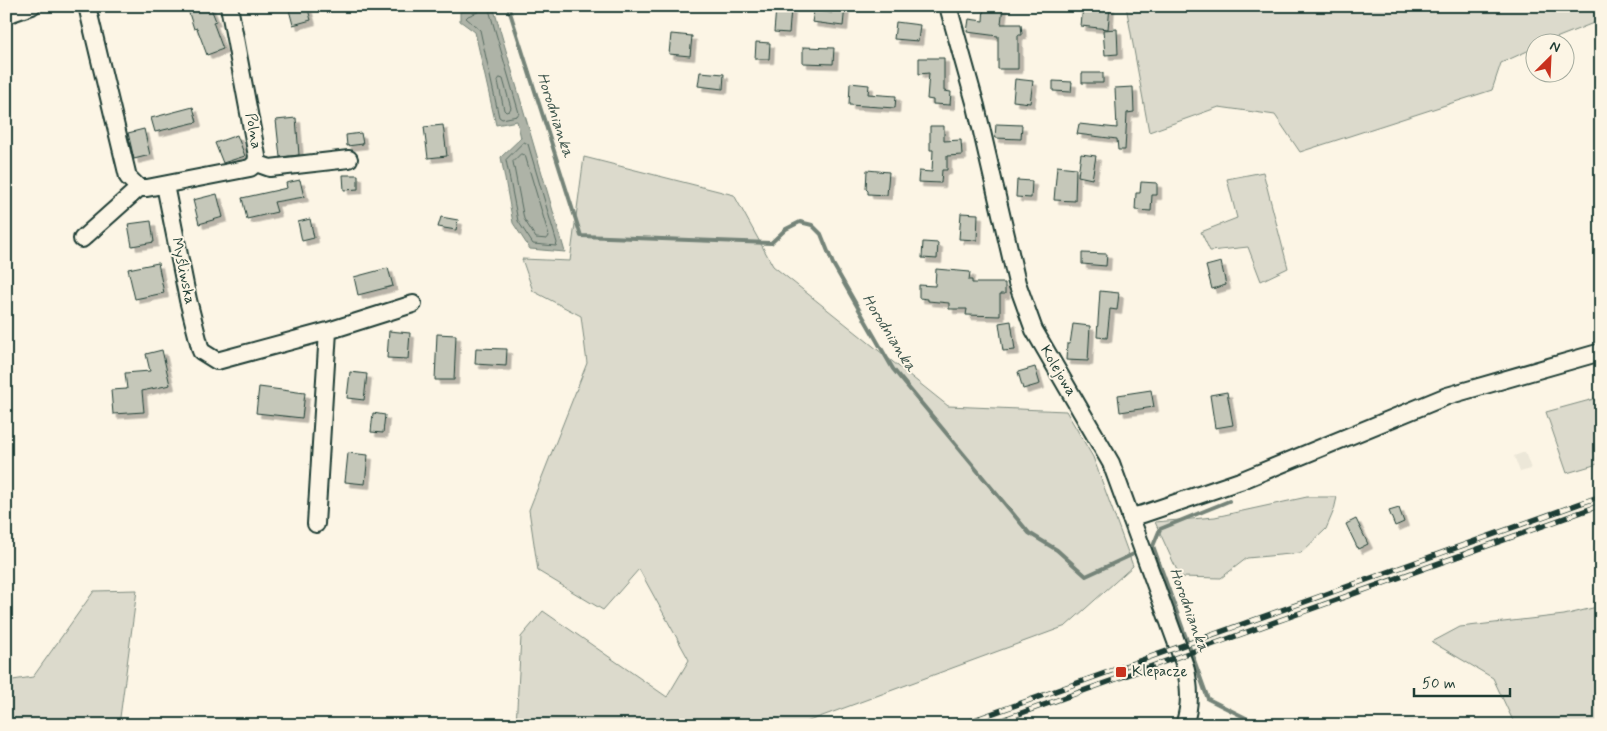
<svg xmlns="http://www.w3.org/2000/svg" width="1607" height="731" font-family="Mynerve,sans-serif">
<defs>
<filter id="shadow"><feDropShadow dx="4.5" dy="4.5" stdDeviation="0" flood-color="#0004"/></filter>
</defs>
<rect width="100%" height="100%" fill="#fcf5e5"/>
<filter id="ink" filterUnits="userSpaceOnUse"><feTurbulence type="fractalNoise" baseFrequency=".02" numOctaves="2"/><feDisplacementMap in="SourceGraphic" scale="10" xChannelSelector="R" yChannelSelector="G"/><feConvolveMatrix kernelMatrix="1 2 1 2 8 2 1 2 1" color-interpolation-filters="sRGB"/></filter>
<g filter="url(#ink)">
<path fill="#ece7d8" d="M1525,452L1531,469L1520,472L1514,456Z"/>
<path fill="#dcdacc" stroke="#7e8c80" d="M1126,6H1601V20L1546,42H1534V48L1501,63L1492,90L1300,152L1275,115L1219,107L1149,132Z
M584,157L734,195L773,266L948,406L1066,411L1093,457L1133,566L1066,626L798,725H516L521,637L543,611L667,697L689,660L639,569L603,610L538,571L529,510L587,363L581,316L533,291L522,259L570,261Z
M1263,172L1288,268L1261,281L1248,247L1210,251L1201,232L1237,218L1227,179Z
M1601,397V463L1567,473L1546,412Z
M1307,497H1337L1334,510L1326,529L1301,553L1247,558L1221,578L1180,577L1155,522L1215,517Z
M137,590L119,725H6V681L33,677L94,591Z
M1601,606V725H1515L1493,678L1432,642L1460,627L1564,615Z"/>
<path fill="#aeb3a7" stroke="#758479" d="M484,6H493L565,252L530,249L513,223L501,157L521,138L517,121L496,125L475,32L460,21V12Z"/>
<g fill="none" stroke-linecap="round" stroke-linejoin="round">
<path stroke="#586c62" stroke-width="1" d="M480,6L478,12L468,16L466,18L480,30L499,117L502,119L517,116L519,113L488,6
M500,78L503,79L511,108L509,111L506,112L504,110L498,81Z
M524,142L528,144L557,243L556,246L533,244L518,221L506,160Z
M521,154L525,155L549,236L547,239L536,238L524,219L513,162Z"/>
<path stroke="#758479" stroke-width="4" d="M508,6L581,236L771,243L786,229L800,222L812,225L821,234L833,264L893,369L1029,533L1057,550L1086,576L1138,552
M1153,546L1160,529L1229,501
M1147,548L1153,546L1208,699L1260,725
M1400,725L1413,723V725"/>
</g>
<path fill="#c5c7b9" stroke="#1f3d34" filter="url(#shadow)" d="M199,6H210L216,21L213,22L223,49L207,55L197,28L194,29L188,10Z
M288,6H307L311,20L293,25Z
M832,6H845L843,26L812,22L814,11L832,13Z
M984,6H1003L1001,24H1021L1022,35H1018V69H998V36L967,32L969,19L983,21Z
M1083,6H1110L1108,29L1081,26Z
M776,8L791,9L789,33L774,32Z
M896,22L920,25L918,41L894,39Z
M1117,29L1118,54L1105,55L1103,30Z
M671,34L692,36L690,56L669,54Z
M756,42L770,43L769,59H755Z
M803,47L834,48L833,64L803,63Z
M919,58H944V91L951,92L950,105L933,104V100L927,99L929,73L919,74Z
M700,72L724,74L723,89L698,86Z
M1082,73H1103V83H1082Z
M1015,79L1033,81L1030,103L1013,101Z
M1053,81L1072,82L1071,92L1053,91Z
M850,83L869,85L868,94L896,96L895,108L849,105Z
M1133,87L1134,112L1127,113L1125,150H1118L1117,139L1077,134L1079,124L1117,128L1115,88Z
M193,107L197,122L155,132L151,118Z
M296,118L299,155L280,157L276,120Z
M996,124L1022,125L1021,139L995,138Z
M443,125L447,156L428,158L424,127Z
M930,126H944V141L961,140L962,155L947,156V170H942L941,183L918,182L919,171L932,172L933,150H930Z
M144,129L150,155L134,159L128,133Z
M361,133L363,144L347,146L346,135Z
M237,135L245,156L223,163L215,143Z
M1081,154L1096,156L1092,179L1078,176Z
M1057,166L1076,168L1075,201L1054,200Z
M867,170L889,172L887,195L868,194V191L866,189Z
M343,175H358V189L344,190Z
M300,180L304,197L274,202L277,212L247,219L242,198L287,188L286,183Z
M1017,180L1032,181L1031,198L1016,197Z
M1141,182L1157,183V195H1152L1151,211L1135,210L1136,193H1140Z
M217,194L223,217L199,224L193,200Z
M961,213L978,214L977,240L959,239Z
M441,217L458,220L456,230L438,227Z
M310,219L314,238L302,241L298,222Z
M151,221L154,242L132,246L128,224Z
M923,242L938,243L937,259L922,258Z
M1082,253L1107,254L1106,266L1082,264Z
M1221,262L1226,285L1212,289L1206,266Z
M158,263L164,293L135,299L128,269Z
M388,268L393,286L358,295L354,277Z
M936,269L970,272L969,280H972V283H1005V294H1000V316L966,315L967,309H949V303L928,301V299L919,298V285L935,286Z
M1100,291L1119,293L1117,310L1110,309L1107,338L1097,337Z
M1011,321L1015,350L1003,351L999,323Z
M1073,324L1090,326L1088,361L1066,360L1067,344H1070Z
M389,331L410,333L408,359L387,358Z
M437,334L456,335L454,380H435Z
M476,348L507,349L506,366L475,364Z
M162,350L170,385L142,391L144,412L113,414L111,390L127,389L125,373L150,371L146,354Z
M1035,367L1040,384L1023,389L1018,372Z
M350,372L367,374L364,400L347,398Z
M259,387L305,393L302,418L256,413Z
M1151,390L1154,407L1120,412L1118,395Z
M1227,392L1233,425L1215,428L1210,395Z
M373,413L385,415L383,433L371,432Z
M348,453L368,455L365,484L345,482Z
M1399,508L1404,522L1395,526L1389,511Z
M1356,519L1368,544L1358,549L1346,524Z"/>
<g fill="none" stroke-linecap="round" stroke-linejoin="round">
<g stroke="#1f3d34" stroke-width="20">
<path id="minor" d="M87,6L128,177L139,188H147L250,168L256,163L257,156L229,6
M948,6L976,106L1017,283L1034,330L1111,463L1185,666C1190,686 1191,706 1184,725
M6,15L32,6
M256,163L270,168L349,159
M165,185L188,300L201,351L217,361L328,331L413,304
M82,239L139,188
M1130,517L1143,514L1240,481L1447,396L1601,352
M316,524L328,331"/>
</g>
<use href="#minor" stroke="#fcf5e5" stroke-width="16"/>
<g stroke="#1f3d34" stroke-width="5.5">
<path id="rail" d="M960,725L1601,496
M988,725L1601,505"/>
</g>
<use href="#rail" stroke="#fcf5e5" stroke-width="4" stroke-dasharray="11" stroke-linecap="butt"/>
</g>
</g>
<rect fill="#c8321e" stroke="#fcf5e5" stroke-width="2" x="1115" y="666" width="12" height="12" rx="2.5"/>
<g text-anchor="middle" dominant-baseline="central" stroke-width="4" stroke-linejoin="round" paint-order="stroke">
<g font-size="15" fill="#1f3d34" stroke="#fcf5e5">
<text transform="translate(253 131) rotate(80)">Polna</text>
<text transform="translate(183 271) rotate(78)">Myśliwska</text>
<text transform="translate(1058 371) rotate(59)">Kolejowa</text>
</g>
<g font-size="15" fill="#1f3d34" stroke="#fcf5e5" text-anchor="start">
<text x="1132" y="672">Klepacze</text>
</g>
<g font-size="16" font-style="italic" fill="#435a51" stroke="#fcf5e5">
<text transform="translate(555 115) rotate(72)">Horodnianka</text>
<text transform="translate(889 333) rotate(58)">Horodnianka</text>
<text transform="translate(1189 610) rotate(70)">Horodnianka</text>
</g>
</g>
<rect width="1607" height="731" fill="none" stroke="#fcf5e5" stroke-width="25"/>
<rect x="12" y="12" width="1582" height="706" fill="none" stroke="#1f3d34" stroke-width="2" filter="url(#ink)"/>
<g transform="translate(1550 58) rotate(24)"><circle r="24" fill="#fcf5e5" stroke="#a4ab9e"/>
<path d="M0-4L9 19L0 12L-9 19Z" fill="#c8321e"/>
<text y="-8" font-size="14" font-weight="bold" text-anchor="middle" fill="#1f3d34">N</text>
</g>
<path d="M1414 688v8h96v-8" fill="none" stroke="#1f3d34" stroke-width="2.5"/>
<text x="1422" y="688" font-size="15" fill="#1f3d34" stroke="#fcf5e5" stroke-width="4" paint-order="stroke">50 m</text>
</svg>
